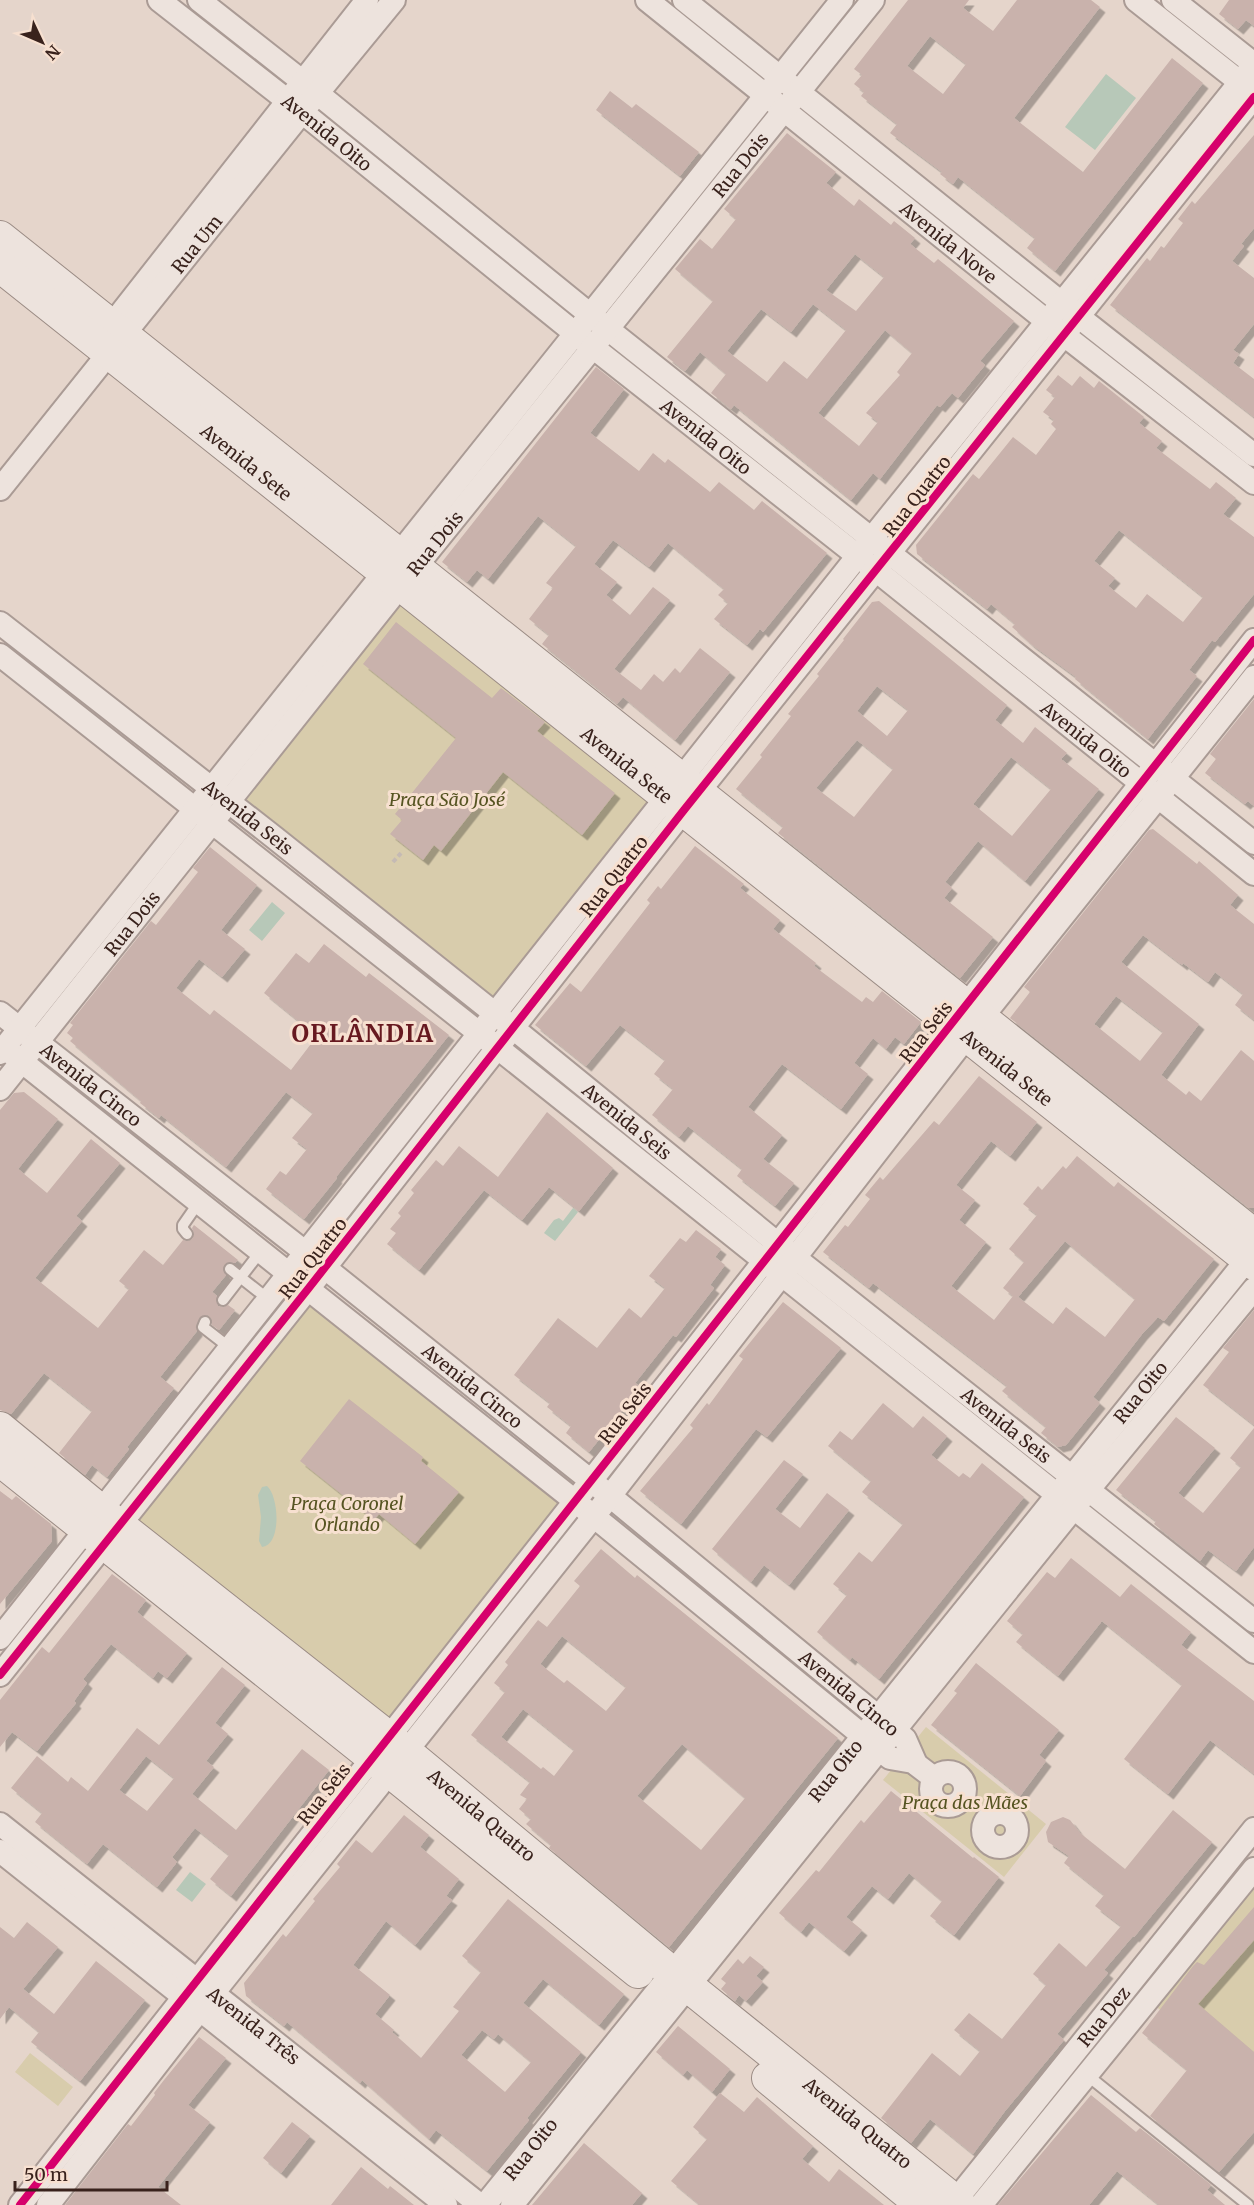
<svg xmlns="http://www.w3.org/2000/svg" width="1254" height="2205" font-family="Merriweather,serif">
<defs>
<filter id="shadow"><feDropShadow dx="5.5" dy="5.5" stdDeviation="0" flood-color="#0004"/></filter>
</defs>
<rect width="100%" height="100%" fill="#e5d5cb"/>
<path fill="#d8ccac" d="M401,585L666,796L495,1014L229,803Z
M308,1289L575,1501L388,1737L120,1525Z
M926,1727L1046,1824L1004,1877L883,1780Z
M1254,1881V2090L1152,2003Z
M30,2053L73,2087L58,2106L15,2072Z"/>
<path fill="#b7c8b8" d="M1106,74L1136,98L1095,150L1065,127Z
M272,902L285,913L262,941L249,930Z
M573,1208L578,1212L555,1241L544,1233L554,1220L559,1218L563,1221Z
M267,1486C279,1496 282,1545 262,1547L259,1541L261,1517L258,1495L262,1487Z
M190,1872L206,1884L192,1902L176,1890Z"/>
<path fill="#c9b2ac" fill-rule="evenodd" filter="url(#shadow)" d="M908,0H969L963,8L993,31L1017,0H1091L1100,7L1014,118L1083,172L1172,58L1203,83L1055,271L1027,248L1035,238L958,177L953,184L940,174L942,172L890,133L897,124L861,96L864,92L854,84L862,75L854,69ZM930,36L966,64L943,94L907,66Z
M1229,0H1254V26L1246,20L1238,29L1219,14Z
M610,91L632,108L636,104L699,152L680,176L596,110Z
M787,133L836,172L826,183L854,206L859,199L891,225L894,221L915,238L910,244L934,263L938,259L1014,321L980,361L985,365L958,398L952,393L940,407L937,405L880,479L873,473L851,500L734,405L731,409L711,393L726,374L700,352L685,371L667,357L713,301L675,269L700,239L712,249L736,219L724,209ZM855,254L884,277L856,311L826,290ZM813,304L846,330L807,379L784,361L767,382L727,351L761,309L791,332ZM885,330L912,353L897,372L900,375L866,413L878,422L859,446L818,413Z
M1254,135V228L1241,244L1244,246L1232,261L1254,278V324L1233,350L1239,354L1233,363L1254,379V417L1110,305L1147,258L1150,261L1161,246L1164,248L1183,223L1178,219L1192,201L1195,204Z
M596,367L624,389L590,433L639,471L653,453L665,463L668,459L710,492L719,482L754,510L762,501L827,553L763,632L760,629L747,645L714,619L728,603L718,595L724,589L668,543L649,567L613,540L594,564L617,582L606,595L630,615L653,587L670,600L614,669L641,690L654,674L663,682L675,668L680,673L700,648L730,672L675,740L623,697L617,704L542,644L549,635L529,619L553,588L546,583L576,546L538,516L488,579L477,570L467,582L442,562Z
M1058,375L1072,386L1080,376L1094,388L1099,381L1144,417L1139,423L1162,441L1156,448L1210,489L1216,482L1236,498L1223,514L1254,537V594L1215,642L1212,640L1189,670L1197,676L1148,739L1075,679L1076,677L1031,644L1012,627L1015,624L991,604L987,609L917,554L916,545L973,474L979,479L1013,437L1036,455L1056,429L1051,424L1054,420L1043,412L1055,397L1046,390ZM1119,530L1203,597L1183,622L1147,594L1136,608L1108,586L1115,578L1094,561Z
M879,601L1007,705L995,720L1023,743L1035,727L1067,753L1061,759L1099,789L1025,881L978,841L945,882L952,888L944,898L993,937L960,978L778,833L783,827L736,789L762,757L760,755L791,716L788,714L819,676L817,674L844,640L843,639L872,602ZM877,686L908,710L887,736L857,711ZM857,740L893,769L854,817L816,788ZM1011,757L1051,789L1012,836L973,804Z
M396,622L492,698L501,688L545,722L537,731L615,793L582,835L503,772L441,851L434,845L423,860L390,834L402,820L395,814L456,738L363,664Z
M1254,699V806L1248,801L1245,804L1205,773L1216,759L1210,754Z
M1153,829L1197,864L1199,861L1238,895L1230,905L1254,924V1020L1235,1005L1243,994L1215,972L1208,982L1183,963L1182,965L1143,935L1121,962L1199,1024L1161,1075L1186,1095L1189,1091L1201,1101L1241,1050L1254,1061V1208H1249L1010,1018L1030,992L1024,987L1149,830ZM1116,996L1163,1032L1140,1061L1094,1024Z
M695,846L744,884L740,888L780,920L773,929L816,963L814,966L862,1002L866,997L873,1002L882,991L921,1022L904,1044L895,1037L886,1049L873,1038L854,1063L868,1074L841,1109L782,1064L748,1107L782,1135L763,1159L794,1183L775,1206L737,1176L742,1169L688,1126L679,1137L652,1115L673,1089L654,1074L665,1060L620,1025L586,1066L535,1025L570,983L581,992L650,903L647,900L658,886L661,889Z
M210,847L257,885L221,930L245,949L222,977L199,959L176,988L210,1015L214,1010L291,1070L317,1036L264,993L296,953L309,963L324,944L366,977L369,973L449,1035L336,1177L337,1178L304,1219L266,1189L280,1171L286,1175L307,1149L292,1138L313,1113L286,1092L226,1167L161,1115L159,1118L140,1103L141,1101L70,1041L73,1038L67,1033L73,1025L70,1023L151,921L156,925L198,872L193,868Z
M979,1076L1037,1122L1010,1156L991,1141L956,1185L975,1200L959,1220L986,1242L951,1286L994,1320L1013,1296L1003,1288L1024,1262L1009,1249L1037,1215L1023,1204L1038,1186L1042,1190L1063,1166L1066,1169L1077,1156L1114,1187L1118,1182L1214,1259L1164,1321L1158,1317L1142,1334L1093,1397L1100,1403L1066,1445L1058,1447L1041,1433L1046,1427L1002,1391L1007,1386L873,1283L869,1288L823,1252L845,1225L848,1227L870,1199L865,1195L880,1177L883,1180L934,1121L939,1125ZM1065,1241L1135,1299L1105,1337L1066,1307L1053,1324L1018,1297Z
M24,1092L58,1119L18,1169L47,1193L91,1139L120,1163L76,1216L82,1221L35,1278L98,1328L129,1289L119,1281L144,1250L163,1265L183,1240L188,1241L192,1239L194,1233L192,1228L194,1225L238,1260L235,1263L230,1262L225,1264L223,1269L226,1275L212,1292L217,1296L216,1300L218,1306L223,1307L228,1305L235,1310L219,1330L212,1325V1320L208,1315L200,1317L196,1325L197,1331L160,1377L174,1388L127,1447L129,1449L107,1477L92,1465L85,1475L59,1453L92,1411L44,1373L11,1414L0,1410V1110L14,1093Z
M547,1112L613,1168L579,1211L549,1187L522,1220L484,1190L419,1270L387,1244L396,1233L390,1229L401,1216L398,1213L414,1193L411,1190L436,1160L443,1166L459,1146L498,1177Z
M696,1230L721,1249L715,1257L725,1265L710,1285L714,1288L676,1337L673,1335L635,1383L641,1387L589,1452L566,1433L571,1426L547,1407L550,1403L514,1375L558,1318L597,1348L629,1308L641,1318L665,1288L649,1276L680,1238L686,1242Z
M783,1302L841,1348L767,1437L756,1429L681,1524L640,1491L693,1428L690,1425L707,1403L709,1405L743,1359L739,1356Z
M1254,1310V1425L1203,1385L1229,1352L1223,1348Z
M349,1399L423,1457L421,1461L459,1492L415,1544L379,1514L374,1520L300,1461Z
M883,1403L913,1428L923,1416L947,1436L931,1455L959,1477L963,1473L970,1478L982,1463L1024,1497L879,1679L852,1657L850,1660L817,1632L847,1595L833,1584L859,1552L872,1562L903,1524L862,1492L871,1481L828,1446L840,1431L852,1440Z
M1176,1417L1215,1448L1178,1493L1203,1513L1241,1467L1230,1458L1254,1428V1547L1236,1571L1208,1550L1200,1561L1154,1524L1156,1521L1116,1490Z
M784,1460L803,1474L775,1509L800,1528L827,1493L849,1510L789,1585L764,1565L751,1582L712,1549Z
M0,1491L12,1500L16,1496L51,1524L52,1541L0,1604Z
M601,1549L635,1578L637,1575L838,1738L669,1947L549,1848L551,1845L526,1824L531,1819L519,1809L527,1799L520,1795L530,1782L471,1735L505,1692L494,1683L508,1665L505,1662L538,1620L547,1627L580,1586L574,1581ZM562,1636L626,1687L606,1711L567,1680L564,1683L540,1664ZM523,1709L574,1750L554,1776L543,1767L541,1769L501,1737ZM682,1744L745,1798L701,1850L637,1796Z
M1071,1558L1120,1597L1131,1584L1191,1632L1181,1645L1254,1701V1774L1210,1740L1168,1794L1124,1759L1182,1685L1102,1621L1058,1676L1016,1642L1023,1634L1007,1621L1047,1572L1055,1578Z
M112,1574L146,1600L137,1612L187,1653L167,1678L158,1671L153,1678L111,1644L83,1679L87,1683L74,1701L76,1703L37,1751L12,1732L0,1747V1700L42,1647L49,1653Z
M976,1663L1059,1730L1039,1755L1046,1761L1020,1796L931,1725L957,1693L954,1691Z
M222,1667L245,1685L215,1723L228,1734L206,1761L214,1767L192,1794L236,1830L302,1749L329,1770L231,1896L210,1879L229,1855L195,1828L172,1857L177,1862L157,1887L103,1844L87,1864L35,1822L42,1813L11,1788L37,1756L68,1782L71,1777L88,1791L137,1728L159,1745ZM146,1756L174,1778L147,1811L119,1790Z
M891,1791L973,1858L974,1857L999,1877L954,1935L930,1916L942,1901L909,1873L888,1899L872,1886L846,1917L862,1930L844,1951L809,1922L801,1932L779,1913L816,1870L819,1872L861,1820L864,1823Z
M1173,1810L1212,1842L1134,1937L1133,1936L1104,1970L1108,1973L1057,2034L1064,2040L1005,2111L973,2154L930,2119L911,2143L881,2118L932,2053L960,2076L980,2051L954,2030L969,2013L1002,2039L1046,1985L1033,1974L1059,1943L1086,1967L1121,1926L1095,1906L1104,1895L1064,1863L1069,1856L1048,1842L1046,1832L1051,1822L1063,1817L1070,1820L1080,1833L1125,1869Z
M404,1815L429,1835L420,1847L459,1879L446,1896L452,1900L415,1945L386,1921L353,1965L390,1995L375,2014L394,2030L392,2032L421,2058L459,2011L453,2007L481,1972L462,1956L508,1899L624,1994L599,2025L543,1979L523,2003L581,2052L527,2118L529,2120L487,2171L436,2130L429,2139L362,2080L360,2083L287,2022L284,2026L246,1996L244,1983L283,1934L286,1937L315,1901L313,1899L340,1867L337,1864L356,1840L372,1853ZM482,2030L494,2039L498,2034L531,2062L505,2092L461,2055Z
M1254,1907V1940L1198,2004L1254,2052V2132L1219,2172L1150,2116L1187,2070L1142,2033L1193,1966L1197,1962L1204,1965Z
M27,1922L58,1947L23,1989L54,2014L96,1961L145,2000L80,2081L31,2042L39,2032L9,2007L0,2019V1927L14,1938Z
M750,1956L764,1967L756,1976L763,1982L746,2001L739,1995L735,2001L721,1989L726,1983L721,1979L738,1959L743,1964Z
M678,2026L730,2069L712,2092L687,2070L683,2075L656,2052Z
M199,2037L226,2058L188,2105L210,2122L158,2187L181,2205H65L128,2124L131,2126L155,2095L154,2093L164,2080Z
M720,2093L744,2112L757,2097L813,2146L802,2159L829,2182L839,2169L884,2205H700L671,2181L707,2139L693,2127Z
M1091,2095L1136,2132L1140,2128L1209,2183L1211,2185L1207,2190L1225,2205H1159L1117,2171L1089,2205H998Z
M292,2122L310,2136L281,2173L263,2158Z
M584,2143L642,2193L632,2205H532Z
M361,2167L388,2189L390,2186L414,2205H331Z"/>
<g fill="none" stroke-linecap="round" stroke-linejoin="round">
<g stroke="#aa9b95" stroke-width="14">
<path id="lane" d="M187,1234L183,1229V1225L199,1202
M230,1269L268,1299
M223,1300L261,1251
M205,1322L203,1327L230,1348
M1087,2075L1248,2205"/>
</g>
<g stroke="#aa9b95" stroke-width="26">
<g id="street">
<path id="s1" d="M159,0L302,112L576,334L877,571L1254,874"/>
<path d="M199,0L317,93L609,330L1254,843"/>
<path id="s2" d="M647,0L1064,335L1254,483"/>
<path d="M684,0L1079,317L1254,455"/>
<path d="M1136,0L1250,90"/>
<path d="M1173,0L1254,64"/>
<path d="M103,336L367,0"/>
<path id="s3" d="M0,489L302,112L394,0"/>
<path id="s4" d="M0,623L275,838L513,1028L794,1257L1254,1621"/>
<path d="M0,655L498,1048L1254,1652"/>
<path id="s5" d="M0,1013L324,1267L610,1496L905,1739L916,1764"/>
<path d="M0,1053L842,0"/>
<path d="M11,1053L575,1501L890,1758L913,1762L934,1778"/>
<path id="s6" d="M0,1089L401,585L873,0"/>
<path d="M0,1638L872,538L1254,65"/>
<path d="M0,1675L308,1289L684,810L1254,97"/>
<circle cx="948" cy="1789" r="17"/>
<circle cx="1000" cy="1830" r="17"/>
<path id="s7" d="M0,1824L480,2205"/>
<path d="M0,1851L446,2205"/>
<path d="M20,2205L1254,640"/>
<path d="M48,2205L183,2031L610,1496L967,1036L1254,677"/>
<path id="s8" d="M485,2205L1254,1251"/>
<path d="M512,2205L1089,1489L1254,1289"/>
<path id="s9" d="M952,2205L1254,1829"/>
<path d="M981,2205L1254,1869"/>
</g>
</g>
<g stroke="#9a8b84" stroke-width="34">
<g id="secondary">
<path d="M0,237L1254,1235"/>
<path id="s10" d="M0,266L1254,1264"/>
<path id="s11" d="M0,1428L101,1511L388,1737L688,1986L960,2205"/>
<path d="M0,1460L372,1757L638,1972"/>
<path d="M768,2078L922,2205"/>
</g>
</g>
<path stroke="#c5bab4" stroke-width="4" stroke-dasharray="4.5 3" stroke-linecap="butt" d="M393,862L402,852"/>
<use href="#lane" stroke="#ede3dd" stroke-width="10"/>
<use href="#street" stroke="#ede3dd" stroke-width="22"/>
<use href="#secondary" stroke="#ede3dd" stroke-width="32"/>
<g stroke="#f7e0d0" stroke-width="11">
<path id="cycleway" d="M0,1675L308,1289L684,810L1254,97
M20,2205L1254,640"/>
</g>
<use href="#cycleway" stroke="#d6006c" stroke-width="8"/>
</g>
<g text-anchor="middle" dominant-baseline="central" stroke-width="6" stroke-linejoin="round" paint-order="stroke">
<g font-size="18" fill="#39221c" stroke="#f7e0d0">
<text stroke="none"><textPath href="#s1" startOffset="214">Avenida Oito</textPath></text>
<text stroke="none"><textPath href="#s6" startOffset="1184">Rua Dois</textPath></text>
<text stroke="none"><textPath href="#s2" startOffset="387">Avenida Nove</textPath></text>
<text stroke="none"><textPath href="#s3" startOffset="314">Rua Um</textPath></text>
<text stroke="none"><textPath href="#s1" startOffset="700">Avenida Oito</textPath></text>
<text stroke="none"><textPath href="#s10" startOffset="315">Avenida Sete</textPath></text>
<text transform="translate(917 496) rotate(-52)">Rua Quatro</text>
<text stroke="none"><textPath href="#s6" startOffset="698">Rua Dois</textPath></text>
<text stroke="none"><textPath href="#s1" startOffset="1186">Avenida Oito</textPath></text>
<text stroke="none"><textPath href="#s10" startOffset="801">Avenida Sete</textPath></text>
<text stroke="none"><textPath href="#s4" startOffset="315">Avenida Seis</textPath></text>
<text transform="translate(614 876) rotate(-52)">Rua Quatro</text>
<text stroke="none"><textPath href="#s6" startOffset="212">Rua Dois</textPath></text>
<text transform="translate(926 1032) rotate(-52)">Rua Seis</text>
<text stroke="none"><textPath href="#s10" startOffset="1287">Avenida Sete</textPath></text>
<text stroke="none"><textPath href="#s5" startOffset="116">Avenida Cinco</textPath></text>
<text stroke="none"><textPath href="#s4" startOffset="801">Avenida Seis</textPath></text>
<text transform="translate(313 1258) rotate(-52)">Rua Quatro</text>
<text stroke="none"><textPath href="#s5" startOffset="602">Avenida Cinco</textPath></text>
<text stroke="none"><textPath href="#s8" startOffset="1044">Rua Oito</textPath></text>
<text transform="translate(625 1413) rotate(-52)">Rua Seis</text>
<text stroke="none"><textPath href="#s4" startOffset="1287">Avenida Seis</textPath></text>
<text stroke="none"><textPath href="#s5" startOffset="1088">Avenida Cinco</textPath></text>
<text stroke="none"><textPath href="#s8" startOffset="558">Rua Oito</textPath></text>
<text transform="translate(324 1794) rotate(-52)">Rua Seis</text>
<text stroke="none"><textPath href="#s11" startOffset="618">Avenida Quatro</textPath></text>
<text stroke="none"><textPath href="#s9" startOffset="242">Rua Dez</textPath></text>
<text stroke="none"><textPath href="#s7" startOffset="324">Avenida Três</textPath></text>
<text stroke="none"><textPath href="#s11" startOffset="1104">Avenida Quatro</textPath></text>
<text stroke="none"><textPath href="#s8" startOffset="72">Rua Oito</textPath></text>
</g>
<g font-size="18" font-style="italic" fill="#565422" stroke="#f7e0d0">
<text x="447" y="799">Praça São José</text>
<text x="347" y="1503">Praça Coronel<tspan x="347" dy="21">Orlando</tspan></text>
<text x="965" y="1802">Praça das Mães</text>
</g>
<g font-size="24" font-weight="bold" letter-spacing="1.5" fill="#671920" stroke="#f7e0d0">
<text x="363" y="1033">ORLÂNDIA</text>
</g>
</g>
<g transform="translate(42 42) rotate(134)" stroke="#f7e0d0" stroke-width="4.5" paint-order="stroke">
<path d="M0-4.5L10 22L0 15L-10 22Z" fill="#39221c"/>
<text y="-9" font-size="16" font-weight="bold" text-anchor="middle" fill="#39221c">N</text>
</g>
<path d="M15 2181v9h152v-9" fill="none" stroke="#39221c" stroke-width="3"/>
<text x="24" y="2181" font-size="18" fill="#39221c" stroke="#f7e0d0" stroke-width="4.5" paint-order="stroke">50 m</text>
</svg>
